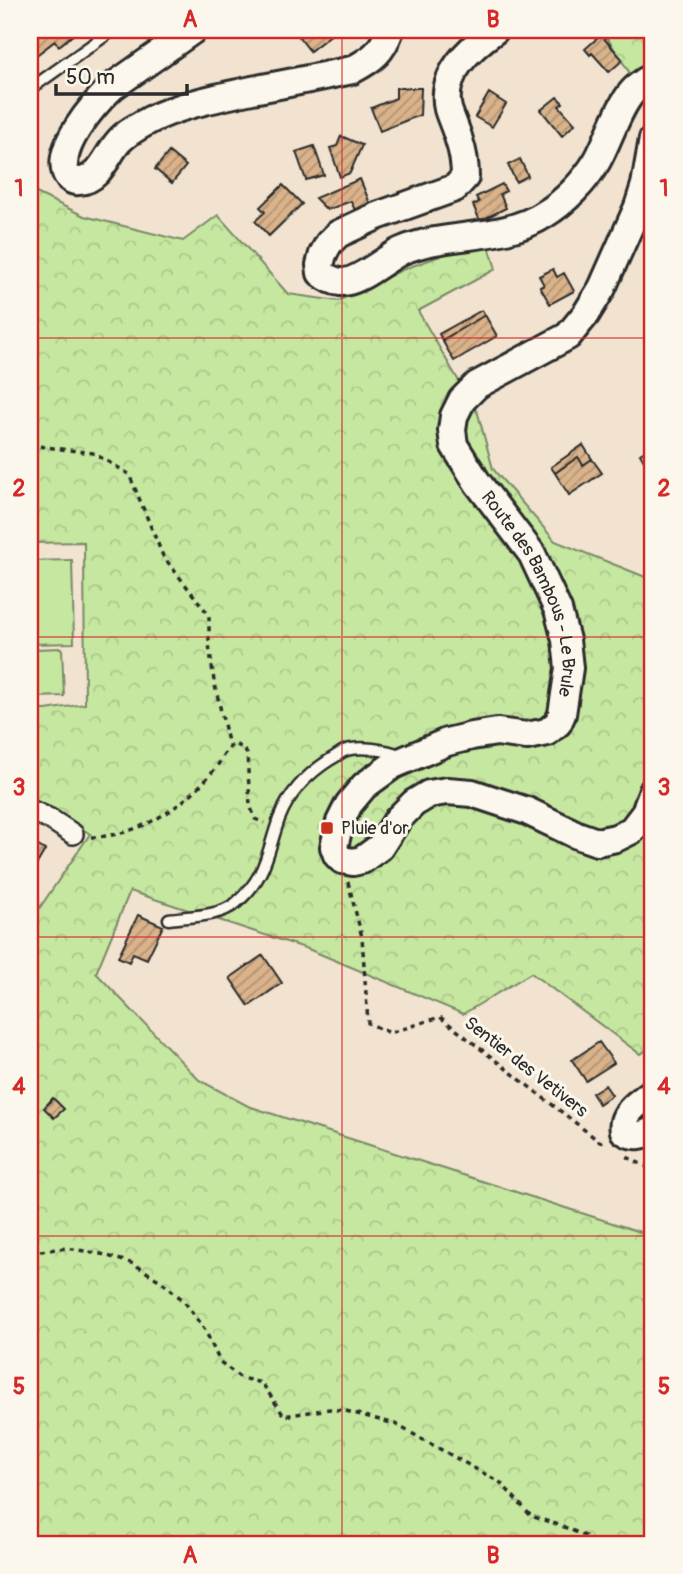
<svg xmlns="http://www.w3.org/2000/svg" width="683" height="1574" font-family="Pangolin,sans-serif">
<defs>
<pattern id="forest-crowns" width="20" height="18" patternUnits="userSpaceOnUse" patternTransform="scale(1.75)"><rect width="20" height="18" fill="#c6e7a0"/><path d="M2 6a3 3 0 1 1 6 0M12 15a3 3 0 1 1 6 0" fill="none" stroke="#aac68a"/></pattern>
<pattern id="building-hatch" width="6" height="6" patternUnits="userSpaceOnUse" patternTransform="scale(1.75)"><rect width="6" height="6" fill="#dab38b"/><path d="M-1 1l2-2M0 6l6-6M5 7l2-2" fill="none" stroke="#b19272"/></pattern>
</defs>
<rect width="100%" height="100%" fill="#f1e3cf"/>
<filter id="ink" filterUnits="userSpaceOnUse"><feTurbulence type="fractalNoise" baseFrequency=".0143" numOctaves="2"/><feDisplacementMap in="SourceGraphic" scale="14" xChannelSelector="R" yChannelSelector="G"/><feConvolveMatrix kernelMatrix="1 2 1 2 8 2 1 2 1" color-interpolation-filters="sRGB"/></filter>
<g filter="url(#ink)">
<path fill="url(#forest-crowns)" stroke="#788966" stroke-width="2" d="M602,30H653V109Z
M30,190L84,216L183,241L218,215L288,294L338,301L404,269L468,246H489L496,269L418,311L478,414L493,469L555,541L653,580V1047L640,1054L531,973L463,1014L308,949L130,891L96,973L199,1080L248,1106L653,1236V1544H30V922L90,834L47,806L30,799V710H46L85,704L84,542L30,543Z"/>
<path fill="#c6e7a0" stroke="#788966" stroke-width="2" d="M72,560L74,643L30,644V561Z
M62,648L64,696L36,697L34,649Z"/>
<path fill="url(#building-hatch)" stroke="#2b2b2b" stroke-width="2" d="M30,30H79L59,46L55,41L30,60Z
M308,30H337L310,51L299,37Z
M601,35L623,60L609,72L592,53L590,55L585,49Z
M396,88H421L420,115L380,131L371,108L396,98Z
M489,93L506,104L492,127L475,117Z
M557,97L563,103L559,106L575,124L562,136L541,110Z
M341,136L362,145L350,173L340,177L330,148L337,146Z
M314,146L324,175L306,180L296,152Z
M169,152L186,166L172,183L155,169Z
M520,159L528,176L516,182L508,165Z
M360,179L372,208L357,215L351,201L327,210L315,198Z
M502,184L506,191L500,194L506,208L480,221L473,205L479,202L476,197Z
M283,185L302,204L269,236L255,221L265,212L260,207Z
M553,269L557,277L564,273L574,291L550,304L540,287L544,285L539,276Z
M482,310L485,315L442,340L439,334Z
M485,315L497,336L454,361L442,340Z
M583,445L592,459L583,465L578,457L555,473L551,467Z
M653,446V459L645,463L640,454Z
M578,457L583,465L592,459L602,473L569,495L555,473Z
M30,841L45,850L35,867L30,864Z
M138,915L163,926L147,959L133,953L129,962L118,957Z
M263,955L282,983L249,1006L230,978Z
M599,1042L614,1063L586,1081L572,1060Z
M605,1085L612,1095L599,1104L592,1093Z
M53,1098L64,1109L54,1118L44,1108Z"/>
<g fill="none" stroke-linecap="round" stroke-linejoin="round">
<g stroke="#2b2b2b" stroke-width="15">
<path id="service" d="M30,89L113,30
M169,919C190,916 219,917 236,903C266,878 267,853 279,819C289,793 307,774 331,759C335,757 340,753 344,751C359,745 387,750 402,756"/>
</g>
<g stroke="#2b2b2b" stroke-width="24">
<path id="minor" d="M30,810L50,819L73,834"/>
</g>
<g stroke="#2b2b2b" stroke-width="32">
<g id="secondary">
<path d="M193,30L112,87C94,104 56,147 66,173C68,178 73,182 79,181C100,180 107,154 119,141C127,132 139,126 150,120C182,104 217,98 252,90C285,84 319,77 352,70C373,59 382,52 390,30"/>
<path d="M495,30C470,48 440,74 448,109C451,119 456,129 459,140C463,152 465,164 465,177L455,188L377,216L338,234L329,243L323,254L320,265L321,273C326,277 333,281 340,282C357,284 385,259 401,251C446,231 502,242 545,214C565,202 585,181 597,161C609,140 618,107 634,90C638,86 643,83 647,80H653"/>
<path id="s1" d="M653,139L645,185L638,207L602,288L586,314L568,336L477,385L462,400L454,416L452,430L454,445L477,482L532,554L558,610L566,640L569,668L562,714L558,723L547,732L527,736L497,732L472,736L447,742L393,765L364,786L349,804L340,822L334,847L337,855L342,860L353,862L362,860L380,847L398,819L414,803L429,794L447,791L472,793L527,811L577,835L597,842L616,838L632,830L645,813L653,791"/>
<path d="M653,1092C641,1101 620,1113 624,1131C635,1138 642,1135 653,1131"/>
</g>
</g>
<path stroke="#2b2b2b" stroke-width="3.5" stroke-dasharray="5 5" stroke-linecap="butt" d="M30,445L93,453L129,474L163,556L209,615V644L214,681L229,746
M91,837C139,837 185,806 214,770C222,761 223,750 234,744L243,748L247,754L250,805L255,819L264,823
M348,882L362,937L368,1023L390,1033L440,1017L600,1142L606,1139
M627,1157L653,1170
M30,1252L67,1248L101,1254L134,1264L162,1282L184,1301L205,1330L220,1362L241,1378L262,1383L284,1416L330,1409L346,1411L395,1424L501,1483L531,1516L562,1526L585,1536L590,1544"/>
<use href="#service" stroke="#fbf7ec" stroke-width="10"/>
<use href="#minor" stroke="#fbf7ec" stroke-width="19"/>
<use href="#secondary" stroke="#fbf7ec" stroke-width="26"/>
</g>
</g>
<path fill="none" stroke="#d62828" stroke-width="2" stroke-opacity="0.55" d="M342,30V1544M30,338H653M30,637H653M30,937H653M30,1236H653"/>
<rect fill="#c8321e" stroke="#fbf7ec" stroke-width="2.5" x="320" y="821" width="14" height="14" rx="3.5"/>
<g text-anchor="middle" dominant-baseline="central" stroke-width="6" stroke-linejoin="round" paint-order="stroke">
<g font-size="18" fill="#2b2b2b" stroke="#fbf7ec">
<text stroke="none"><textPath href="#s1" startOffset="560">Route des Bambous - Le Brule</textPath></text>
<text transform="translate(526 1067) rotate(38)">Sentier des Vetivers</text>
</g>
<g font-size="18" fill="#2b2b2b" stroke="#fbf7ec" text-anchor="start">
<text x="341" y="828">Pluie d'or</text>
</g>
</g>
<rect width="683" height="1574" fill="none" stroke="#fbf7ec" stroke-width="77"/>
<path d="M56 84v10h131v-10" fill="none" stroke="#2b2b2b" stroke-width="3.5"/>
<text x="66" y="84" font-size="21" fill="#2b2b2b" stroke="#fbf7ec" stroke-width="5" paint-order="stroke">50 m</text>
<rect x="38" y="38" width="606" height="1498" fill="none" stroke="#d62828" stroke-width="2.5"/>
<g font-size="23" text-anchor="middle" font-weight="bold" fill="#d62828">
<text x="190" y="27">A</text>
<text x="493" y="27">B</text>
<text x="19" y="196">1</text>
<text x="664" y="196">1</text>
<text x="19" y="496">2</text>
<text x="664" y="496">2</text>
<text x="19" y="795">3</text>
<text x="664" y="795">3</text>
<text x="19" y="1094">4</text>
<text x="664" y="1094">4</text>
<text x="19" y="1394">5</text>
<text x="664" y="1394">5</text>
<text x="190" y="1563">A</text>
<text x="493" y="1563">B</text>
</g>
</svg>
